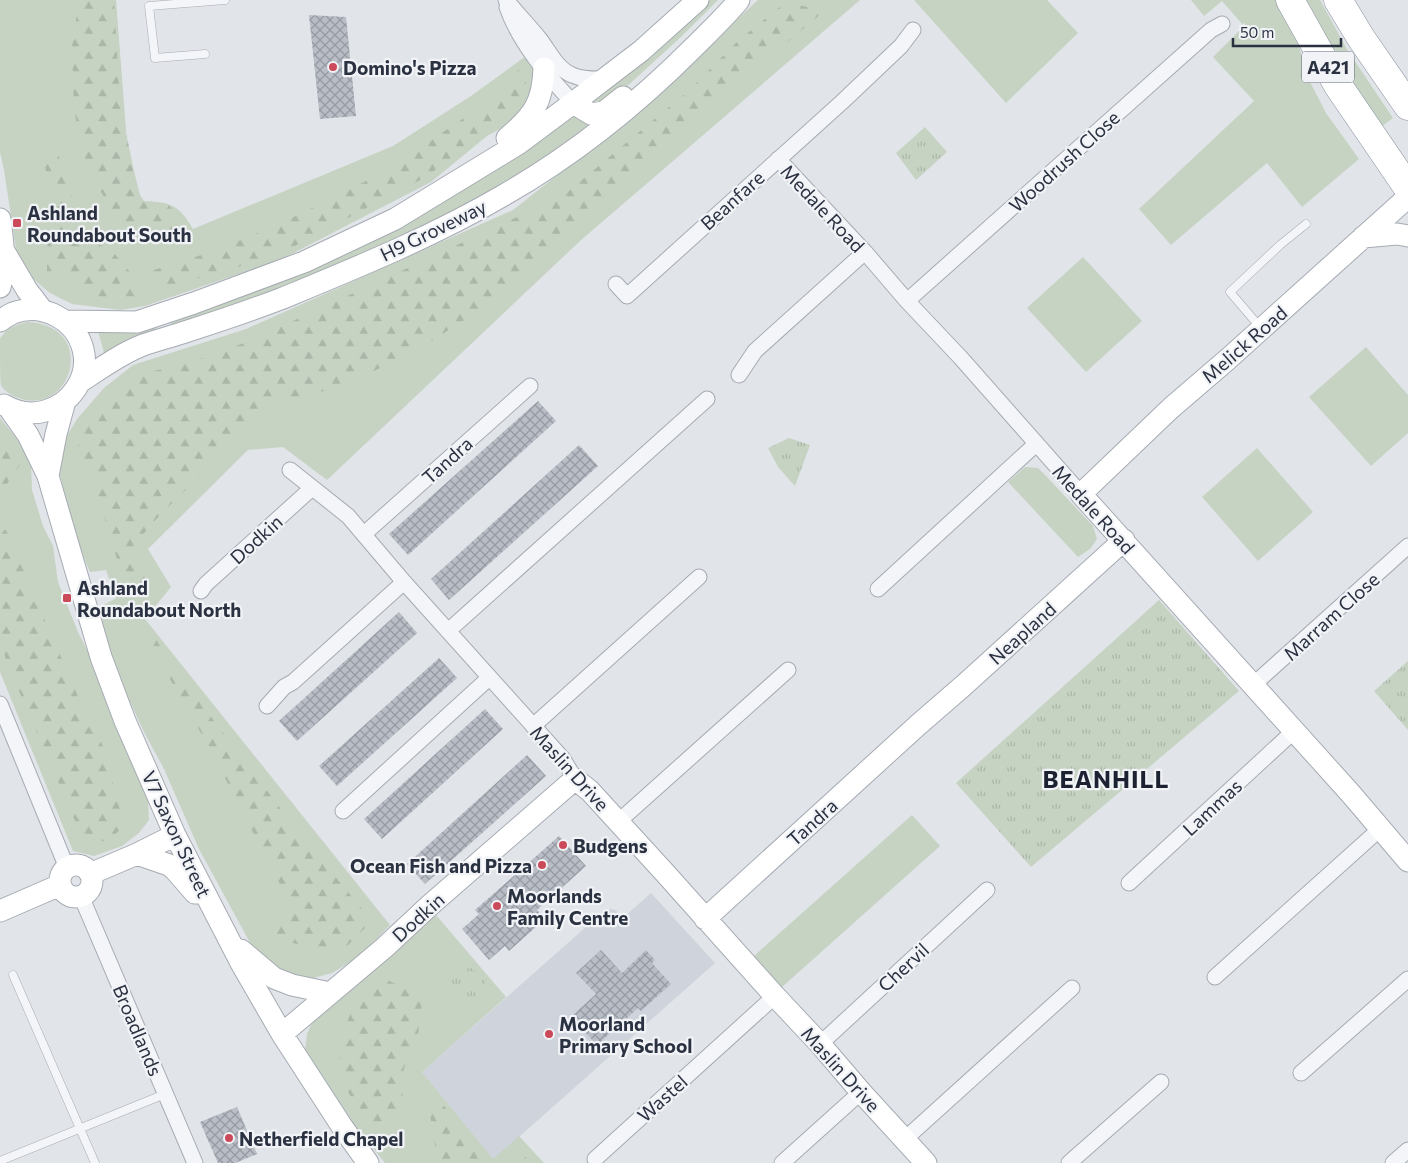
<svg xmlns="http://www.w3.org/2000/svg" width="1408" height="1163" font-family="Commissioner,sans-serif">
<defs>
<pattern id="forest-firs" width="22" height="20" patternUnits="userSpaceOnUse" patternTransform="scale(1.25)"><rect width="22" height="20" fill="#c6d3c2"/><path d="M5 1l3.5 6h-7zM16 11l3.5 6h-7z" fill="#aab6a8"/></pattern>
<pattern id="park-tufts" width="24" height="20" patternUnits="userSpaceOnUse" patternTransform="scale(1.25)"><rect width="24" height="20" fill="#c6d3c2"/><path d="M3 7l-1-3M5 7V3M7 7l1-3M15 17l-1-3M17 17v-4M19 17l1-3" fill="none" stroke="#aab6a8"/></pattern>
<pattern id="building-cross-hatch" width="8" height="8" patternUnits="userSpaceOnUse" patternTransform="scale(1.25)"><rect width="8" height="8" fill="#b8bdc6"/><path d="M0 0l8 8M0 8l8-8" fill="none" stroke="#969aa2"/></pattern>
</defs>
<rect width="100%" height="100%" fill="#e1e4e9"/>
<path fill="#cfd3db" d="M651,893L715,963L493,1160L422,1072L604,911L610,909L615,910L624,917Z"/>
<path fill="#c6d3c2" d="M0,0H116L127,143L140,195L144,201C171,202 179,205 193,229L393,146L471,96L526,56L534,70L531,99L514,121L487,136L431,182L282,259L145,306L120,310L72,304L50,293L31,277L17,256L4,170L0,152Z
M707,0H718L682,36L624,89L597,105L592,100Z
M758,0H860L580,241L327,480L283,447L248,450L148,549L171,587L145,619L390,925L359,957L332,973L310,979L274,971L254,950L199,849L164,769L144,732L121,682L103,635L102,606L116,598L106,570L90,572L75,537L60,474L65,439L77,419L104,388L133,365L246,329L513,210L626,121Z
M914,0H1047L1078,33L1006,103Z
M1191,0H1277L1299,46L1308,78L1326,113L1359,159L1302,207L1267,163L1171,245L1139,209L1254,101L1213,57L1244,26L1222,1L1204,16Z
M1297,0H1320L1348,51L1393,118L1378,129Z
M571,115L598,119C531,171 458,213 381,248C366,255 351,261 335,267C282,289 227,307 172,327L170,319L237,295Z
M1083,257L1142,321L1086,372L1027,308Z
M28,322C95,325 75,409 26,400C17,398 9,395 3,388C2,387 1,386 1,385C0,382 0,343 0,339C0,338 1,337 2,336C8,327 18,324 28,322Z
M155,324L157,332C138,337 121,343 104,353L98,331Z
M1366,347L1408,395V433L1371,466L1309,397Z
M0,418L17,439L31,464L32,490L43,526L53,546L58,582L78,632L94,664L148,800L149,820L139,833L122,846L94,856L73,851L0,672Z
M1257,448L1313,512L1258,561L1202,497Z
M1025,467L1038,468L1046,476L1093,526L1097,539L1090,549L1078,557L1008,482Z
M912,815L940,846L782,987L754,956Z
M436,915L506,997L422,1072L493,1159L519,1136L544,1163H385L356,1127L305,1050L307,1034L313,1020Z"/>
<path fill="url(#forest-firs)" d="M79,0H114L120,105L132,161L135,196L149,206L168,204L178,217L183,230L162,237L138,241L114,214L88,170L74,111L72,46Z
M787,1L823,12L647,163L515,288L417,350L341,387L269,404L221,455L159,516L133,546L153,590L137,606L168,660L296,829L372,921L348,945L316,949L274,938L289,902L209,747L163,667L122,576L93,478L74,458L86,421L117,387L147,373L207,357L254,339L410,267L564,195L688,91L739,40Z
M522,66L527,88L520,103L455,156L424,178L289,249L235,268L163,288L151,271L220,249L296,216L366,181L414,152L493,98Z
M56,147L69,190L91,240L113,252L130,272L142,302L89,299L65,278L47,271L48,226L55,206L45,167L43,150Z
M0,440L20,465L0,494Z
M0,530H6L83,708L103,746L124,825L108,842L82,837L6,661L0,633Z
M384,978L401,987L423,992L418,1035L411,1047L403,1072L402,1114L383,1131L372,1126L351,1097L339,1075L340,1044L351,1011L369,983Z
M444,1106L469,1137L479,1155L496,1160L526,1157L527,1163H440L433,1138L430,1113Z"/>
<path fill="url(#park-tufts)" d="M925,127L947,152L916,180L896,153Z
M789,438L810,445L795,486L778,467L768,448Z
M1159,600L1239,691L1031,867L956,783Z
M1408,661V730L1374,691Z
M470,967L486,980L481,996L466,1001L452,994L448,981Z"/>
<path fill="url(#building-cross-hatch)" d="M309,15L346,17L356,116L320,119Z
M538,401L556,421L408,555L389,534Z
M579,445L598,466L449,600L431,579Z
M399,612L417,633L297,741L279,721Z
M439,658L457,678L337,786L319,766Z
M485,709L503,729L382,839L364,819Z
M527,755L546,776L425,884L407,864Z
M559,836L586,866L537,910L545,919L509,951L505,946L489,960L462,929L479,914L475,910Z
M601,950L622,973L646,950L655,960L652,963L671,984L641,1011L638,1008L597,1045L571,1017L596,994L576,973Z
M237,1107L257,1154L235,1163H218L200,1122Z"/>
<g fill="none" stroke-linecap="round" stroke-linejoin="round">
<g stroke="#a6abb3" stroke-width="9">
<path id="lane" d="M205,54L155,58L149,6L225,0
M1260,327L1230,292L1280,245L1306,224
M13,975L95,1163
M0,1161L165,1094"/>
</g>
<g stroke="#a6abb3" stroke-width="17">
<path id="street" d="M506,0C517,13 528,25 539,38C549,51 557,69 572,75C583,80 596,79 607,79
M507,7C519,42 548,76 573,103
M778,159L865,252L907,301L960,357L1081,494
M616,284L627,296L842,102L901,46L913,30
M907,301L1211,30L1222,24
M739,375L755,351L865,252
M290,470L348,516L404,582L563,759L575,779
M364,534L530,386
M878,589L1036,444
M201,591L206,584L312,488
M448,631L707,399
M1253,685L1408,546
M0,704L67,868
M267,706L284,687L293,682L404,582
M533,726L699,577
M343,811L489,678
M618,822L788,670
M1129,883L1294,731
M81,896L195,1163
M1215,977L1381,828
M820,1044L987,890
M1301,1073L1408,979
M905,1139L1072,988
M595,1159L775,996
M782,1163L861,1092
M1069,1163L1161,1082
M1393,1163L1408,1150"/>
</g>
<g stroke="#a6abb3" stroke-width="23">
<path id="secondary" d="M573,103L591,114L604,112L623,97
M507,138C533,116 543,103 544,68
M1408,197L1228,359L1171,408L1081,494L1351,794L1408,861
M0,219C3,242 6,264 0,287
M1363,237L1397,234L1408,236
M4,251L27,290L43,311
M0,321C4,318 9,315 13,313C42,302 75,319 83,349C90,377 71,404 45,411C31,415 16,412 4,405
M66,321L137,322L194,303L304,262L395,219L518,144L573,103L641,51L698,0
M80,382C100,369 120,354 143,345C158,340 173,336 188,331C219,321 252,310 283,298C358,267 434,236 504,195C574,155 637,104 693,48C709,32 725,17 739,0
M9,408L28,435L48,476L101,657L125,721L175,835L241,963L282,1034L341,1125L368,1163
M48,476L56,434L65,401
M137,854L169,865L175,870L195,893
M60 881a16 16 0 1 1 32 0a16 16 0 1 1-32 0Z
M90,874L137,854L175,835
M0,911L60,885
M705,919L918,725L963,686L1124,540
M241,950L274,978L292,985L330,993
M282,1034L384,948L429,906L575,779L590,791L665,873L775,996L820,1044L861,1092L926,1163"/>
</g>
<g stroke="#89919f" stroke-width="29">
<path id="highway" d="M1290,0L1337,84L1408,188
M1338,0L1361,38L1408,106"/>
</g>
<use href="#lane" stroke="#f4f5f8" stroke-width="8"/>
<use href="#street" stroke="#f4f5f8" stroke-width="15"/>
<use href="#secondary" stroke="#fff" stroke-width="21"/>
<use href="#highway" stroke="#fff" stroke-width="28"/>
</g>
<g fill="#ca4a59" stroke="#f1f3f7" stroke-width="2">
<circle cx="333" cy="67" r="5"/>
<rect x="12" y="218" width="10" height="10" rx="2.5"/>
<rect x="62" y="593" width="10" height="10" rx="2.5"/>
<circle cx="563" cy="845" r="5"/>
<circle cx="542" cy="865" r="5"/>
<circle cx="497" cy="906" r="5"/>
<circle cx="549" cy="1034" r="5"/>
<circle cx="229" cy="1138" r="5"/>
</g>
<g text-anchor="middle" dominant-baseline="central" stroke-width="4.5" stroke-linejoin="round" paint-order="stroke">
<rect fill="#f1f3f7" stroke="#666b77" stroke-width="1" x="1302" y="51.5" width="52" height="31" rx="4"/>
<g font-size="18" font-weight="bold" fill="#2a3140">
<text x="1328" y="67">A421</text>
</g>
<g font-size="19" font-weight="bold" fill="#2a3140" stroke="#f1f3f7" text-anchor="start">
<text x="343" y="67">Domino's Pizza</text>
<text x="27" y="212">Ashland<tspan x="27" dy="22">Roundabout South</tspan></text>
<text x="77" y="587">Ashland<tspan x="77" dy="22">Roundabout North</tspan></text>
<text x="573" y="845">Budgens</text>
<text x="532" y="865" text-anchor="end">Ocean Fish and Pizza</text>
<text x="507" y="895">Moorlands<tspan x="507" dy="22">Family Centre</tspan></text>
<text x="559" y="1023">Moorland<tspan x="559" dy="22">Primary School</tspan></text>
<text x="239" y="1138">Netherfield Chapel</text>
</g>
<g font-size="19" fill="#2a3140" stroke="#f1f3f7">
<text transform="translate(1064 161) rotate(-42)">Woodrush Close</text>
<text transform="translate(732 200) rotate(-42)">Beanfare</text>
<text transform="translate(823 208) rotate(47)">Medale Road</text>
<text transform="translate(433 230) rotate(-26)">H9 Groveway</text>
<text transform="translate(1244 344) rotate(-41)">Melick Road</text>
<text transform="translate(447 460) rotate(-42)">Tandra</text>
<text transform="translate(1094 509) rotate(48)">Medale Road</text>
<text transform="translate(256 539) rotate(-42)">Dodkin</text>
<text transform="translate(1331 616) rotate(-42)">Marram Close</text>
<text transform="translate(1022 633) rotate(-42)">Neapland</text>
<text transform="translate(570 768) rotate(48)">Maslin Drive</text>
<text transform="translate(1212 807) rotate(-43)">Lammas</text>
<text transform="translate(812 822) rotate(-42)">Tandra</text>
<text transform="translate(177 834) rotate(65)">V7 Saxon Street</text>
<text transform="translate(418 917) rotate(-42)">Dodkin</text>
<text transform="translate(903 967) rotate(-43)">Chervil</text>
<text transform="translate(138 1030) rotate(67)">Broadlands</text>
<text transform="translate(841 1069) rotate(48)">Maslin Drive</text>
<text transform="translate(662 1098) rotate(-42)">Wastel</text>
</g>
<g font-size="24" font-weight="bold" letter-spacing="1" fill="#1c2231" stroke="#f1f3f7">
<text x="1106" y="778">BEANHILL</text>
</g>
</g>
<path d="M1233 38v8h108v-8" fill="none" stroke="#2a3140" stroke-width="2.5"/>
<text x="1240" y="38" font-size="15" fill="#2a3140" stroke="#f1f3f7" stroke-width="4" paint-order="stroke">50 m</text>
</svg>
